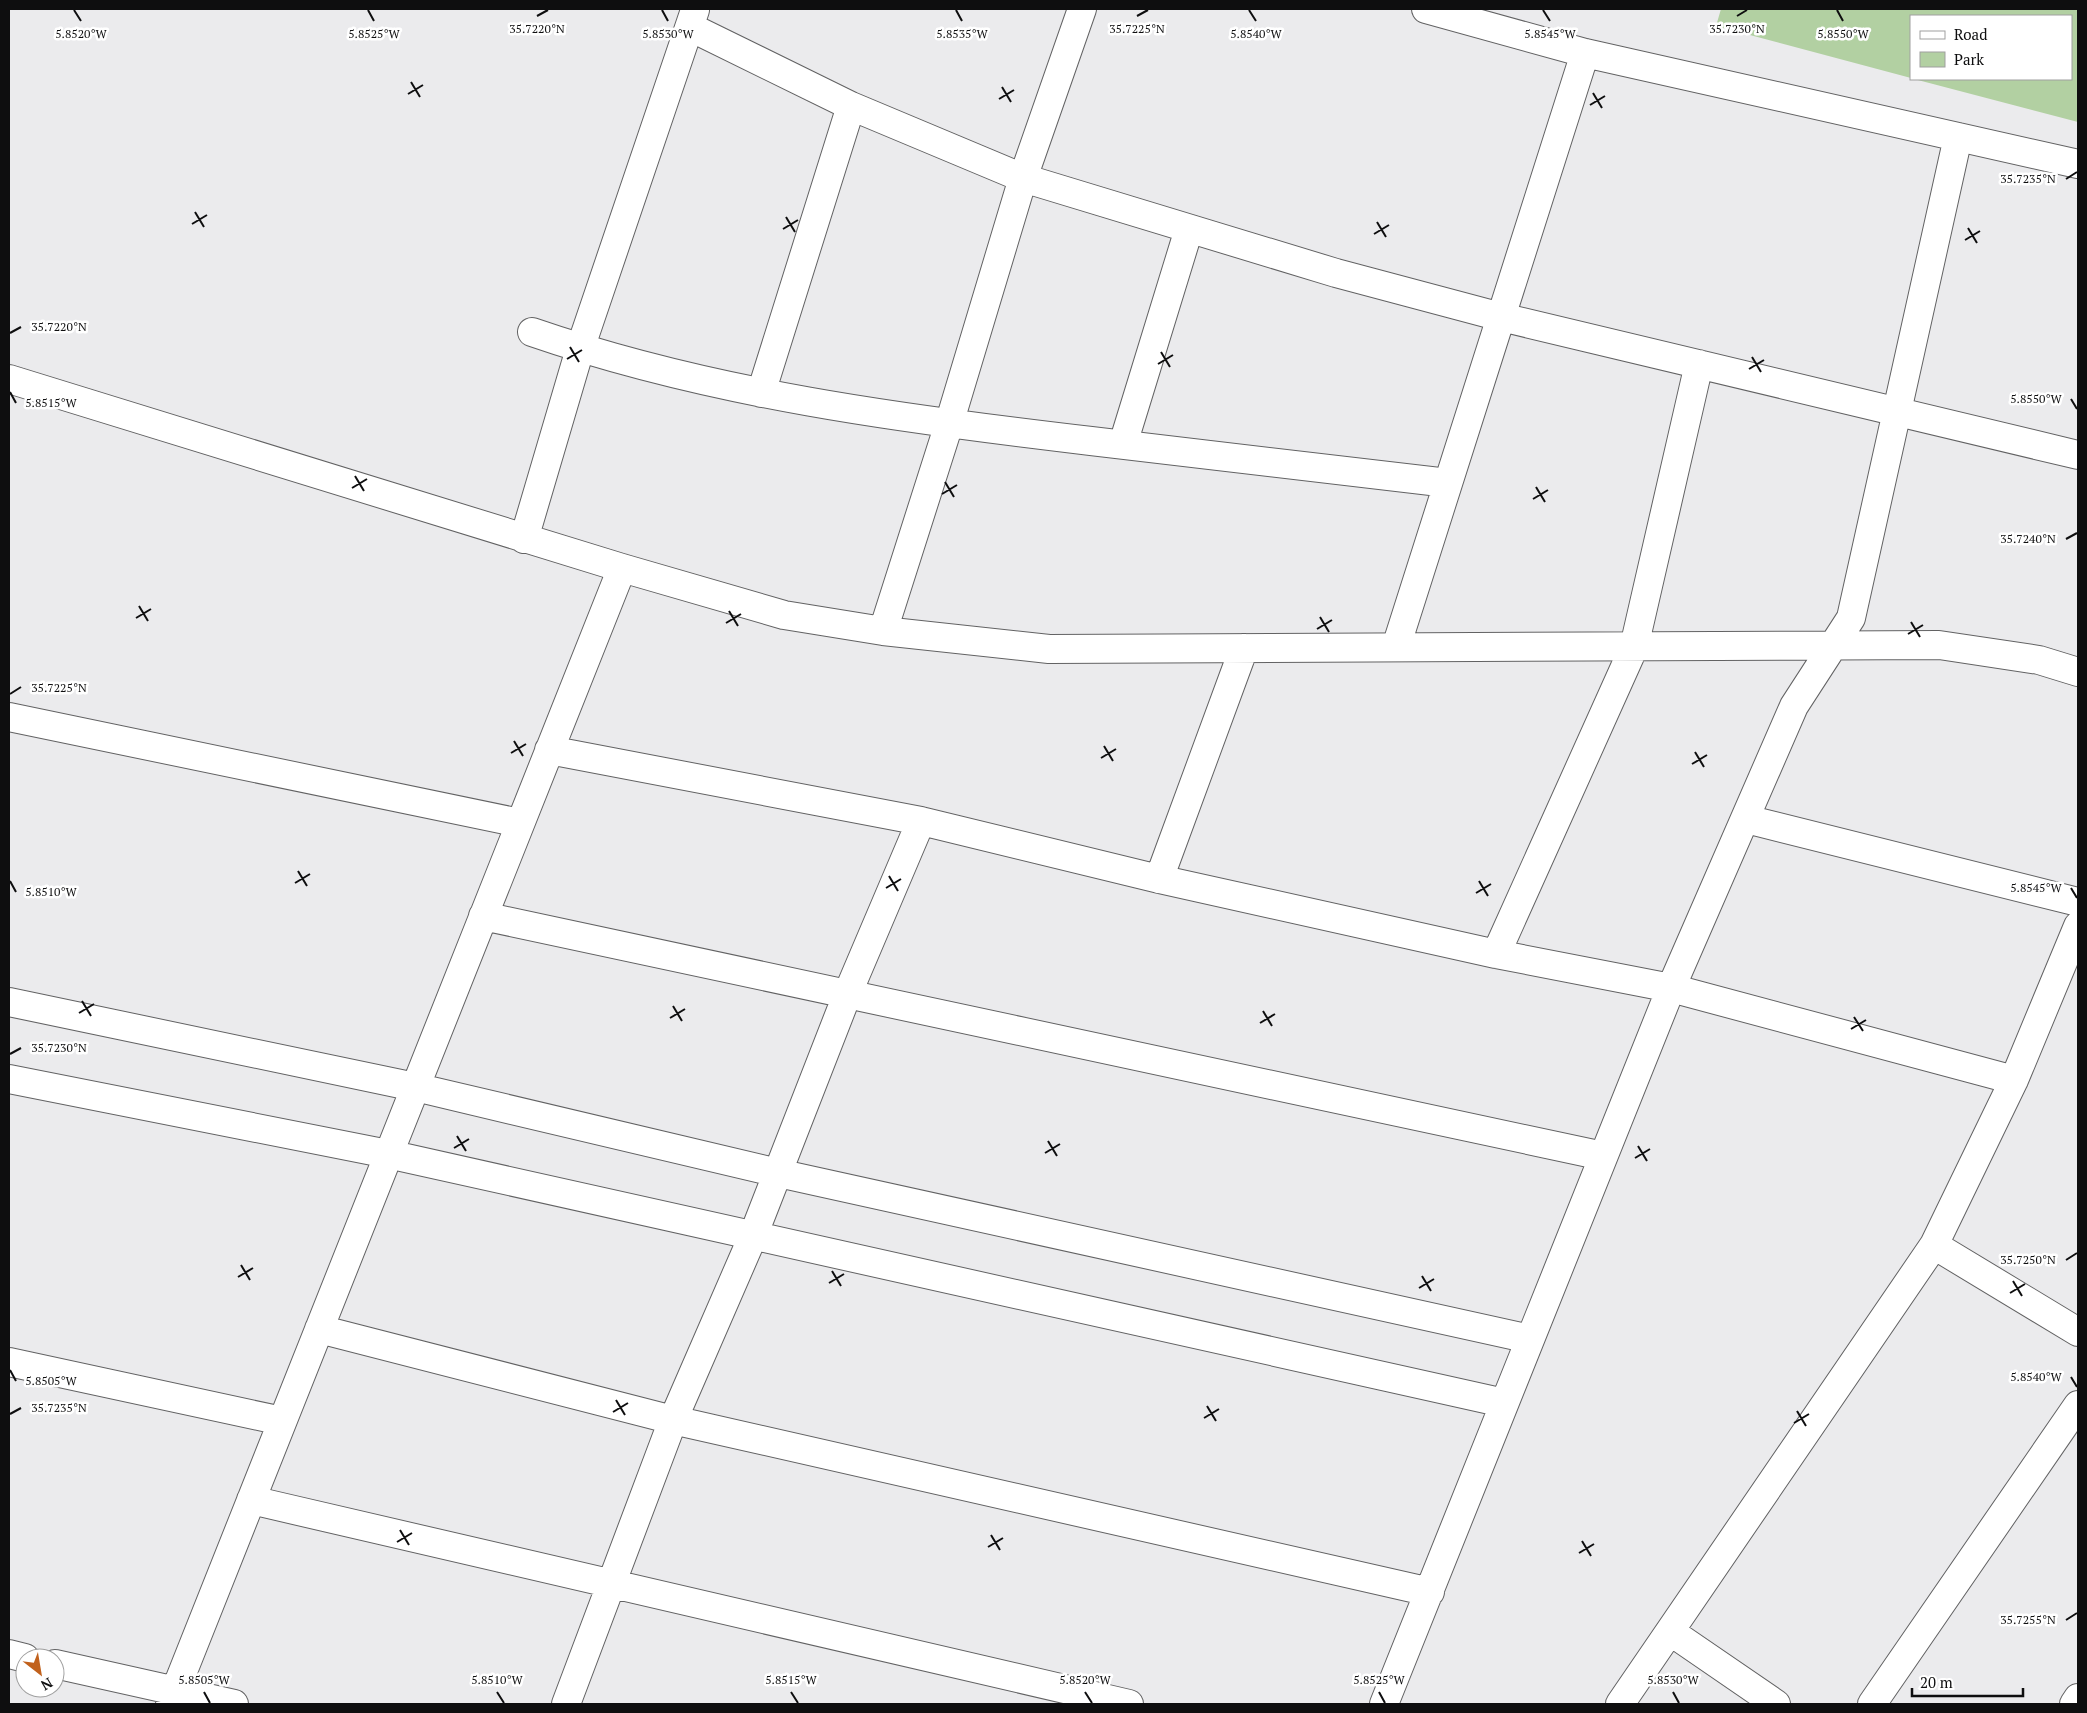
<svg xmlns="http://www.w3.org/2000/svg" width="2087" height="1713" font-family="'PT Serif',serif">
<rect width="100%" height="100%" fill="#ebebed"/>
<path fill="#b2d0a2" d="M1721,9H2078V122L1914,79H2071V16H1911V78L1716,26Z"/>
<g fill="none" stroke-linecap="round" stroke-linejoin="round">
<g stroke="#626263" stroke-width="30">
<path id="minor" d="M1426,9L1585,53L2078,164
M690,27L851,106L1023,178L1336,273L1501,317L2078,455
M532,332C712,394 903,419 1091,441C1210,455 1329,469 1448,483
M9,379L622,568L784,615L883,631L1049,649L1939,645L2039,660L2078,672
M761,393L851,106
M1123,444L1189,229
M524,539L580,349L695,10
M883,631L949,424L1023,178L1082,9
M1396,647L1585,53
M9,717L520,823
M549,750L921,821L1159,879L1496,954L1671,988L2014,1080
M1746,819L2078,902
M1159,879L1244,648
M483,916L1603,1156
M1496,954L1634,647L1699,364
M9,1002L415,1087L778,1173L1530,1339
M9,1079L388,1154L1504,1403
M1934,1245L2078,1332
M319,1329L673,1420L1430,1592
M9,1362L282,1421
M251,1500L1129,1704
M1671,1632L1776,1704
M9,1654L25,1658
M55,1664L234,1704
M170,1704L622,568
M566,1704L673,1420L753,1236L847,995L921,821
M1384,1704L1671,988L1794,706L1851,618L1958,137
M1620,1704L1934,1245L2014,1080L2078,926
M1872,1704L2078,1405
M2074,1704L2078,1698"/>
</g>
<use href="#minor" stroke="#fff" stroke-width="28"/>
</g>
<path fill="none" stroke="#0e0e0f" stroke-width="2" d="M74,10L81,21M368,10L374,21M662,10L668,21M956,10L962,21M1249,10L1256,21M1543,10L1550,21M1837,10L1843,21M537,16L548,10M1137,16L1148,10M1737,16L1747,10M411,82L420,97M1002,87L1011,102M1593,93L1602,108M408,94L423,85M999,99L1014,90M1590,105L1605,96M2066,179L2077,172M195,212L204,227M786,217L795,232M1377,222L1386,237M192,224L207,215M1968,228L1977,243M783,229L798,220M1374,234L1389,225M1965,240L1980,231M10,333L21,327M570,347L579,362M1161,352L1170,367M1752,357L1761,372M567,359L582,350M1158,364L1173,355M1749,369L1764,360M10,392L16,403M2071,399L2077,409M355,476L364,491M945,482L954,497M1536,487L1545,502M352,488L367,479M942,494L957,485M1533,499L1548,490M2066,539L2077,533M139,606L148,621M729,611L738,626M1320,617L1329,632M136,618L151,609M1911,622L1920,637M726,623L741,614M1317,629L1332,620M1908,634L1923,625M10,694L21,687M514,741L523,756M1104,746L1113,761M1695,752L1704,767M511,753L526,744M1101,758L1116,749M1692,764L1707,755M298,871L307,886M889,876L898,891M10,881L16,892M1479,881L1488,896M295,883L310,874M886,888L901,879M2071,888L2077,898M1476,893L1491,884M82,1001L91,1016M673,1006L682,1021M1263,1011L1272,1026M79,1013L94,1004M1854,1017L1863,1031M670,1018L685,1009M1260,1023L1275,1014M1851,1029L1866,1020M10,1054L21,1048M457,1136L466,1151M1048,1141L1057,1156M1638,1146L1647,1161M454,1148L469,1139M1045,1153L1060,1144M1635,1158L1650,1149M2066,1260L2077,1253M241,1265L250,1280M832,1271L841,1286M1422,1276L1431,1291M238,1277L253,1268M2013,1281L2022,1296M829,1283L844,1274M1419,1288L1434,1279M2010,1293L2025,1284M10,1370L16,1381M2071,1377L2077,1387M616,1400L625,1415M1207,1406L1216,1421M1797,1411L1806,1426M613,1412L628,1403M10,1414L21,1408M1204,1418L1219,1409M1794,1423L1809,1414M400,1530L409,1545M991,1535L1000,1550M1582,1541L1591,1556M397,1542L412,1533M988,1547L1003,1538M1579,1553L1594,1544M2066,1620L2077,1613M204,1692L210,1703M497,1692L504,1703M791,1692L798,1703M1085,1692L1092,1703M1379,1692L1385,1703M1673,1692L1679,1703"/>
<g font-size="12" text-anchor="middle" fill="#0e0e0f" stroke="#fff" stroke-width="5" stroke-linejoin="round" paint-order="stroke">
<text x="537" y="33">35.7220°N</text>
<text x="1137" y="33">35.7225°N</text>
<text x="1737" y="33">35.7230°N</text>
<text x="81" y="38">5.8520°W</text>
<text x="374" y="38">5.8525°W</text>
<text x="668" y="38">5.8530°W</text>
<text x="962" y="38">5.8535°W</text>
<text x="1256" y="38">5.8540°W</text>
<text x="1550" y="38">5.8545°W</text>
<text x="1843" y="38">5.8550°W</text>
<text x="2028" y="183">35.7235°N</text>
<text x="59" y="331">35.7220°N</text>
<text x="2036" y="403">5.8550°W</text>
<text x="51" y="407">5.8515°W</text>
<text x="2028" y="543">35.7240°N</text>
<text x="59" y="692">35.7225°N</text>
<text x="2036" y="892">5.8545°W</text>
<text x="51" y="896">5.8510°W</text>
<text x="59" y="1052">35.7230°N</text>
<text x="2028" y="1264">35.7250°N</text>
<text x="2036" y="1381">5.8540°W</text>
<text x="51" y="1385">5.8505°W</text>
<text x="59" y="1412">35.7235°N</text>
<text x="2028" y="1624">35.7255°N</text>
<text x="204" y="1684">5.8505°W</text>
<text x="497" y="1684">5.8510°W</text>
<text x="791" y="1684">5.8515°W</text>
<text x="1085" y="1684">5.8520°W</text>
<text x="1379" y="1684">5.8525°W</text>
<text x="1673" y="1684">5.8530°W</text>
</g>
<rect width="2087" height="1713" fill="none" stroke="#0e0e0f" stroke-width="20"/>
<rect x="1910" y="15" width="162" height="65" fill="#ffffff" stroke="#9f9f9f"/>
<rect x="1920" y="31" width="25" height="8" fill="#ffffff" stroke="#9f9f9f"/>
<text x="1954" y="40" font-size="15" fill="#0e0e0f">Road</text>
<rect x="1920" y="52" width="25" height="15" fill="#b2d0a2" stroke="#9f9f9f"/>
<text x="1954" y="65" font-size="15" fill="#0e0e0f">Park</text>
<g transform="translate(40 1673) rotate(149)"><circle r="24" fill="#ffffff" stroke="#9f9f9f"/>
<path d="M0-4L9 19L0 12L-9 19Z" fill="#c1611c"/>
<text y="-8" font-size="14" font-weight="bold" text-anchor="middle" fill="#0e0e0f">N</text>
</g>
<path d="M1912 1688v8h111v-8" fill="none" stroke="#0e0e0f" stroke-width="2.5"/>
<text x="1920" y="1688" font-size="15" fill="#0e0e0f" stroke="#ffffff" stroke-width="4" paint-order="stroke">20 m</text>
</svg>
